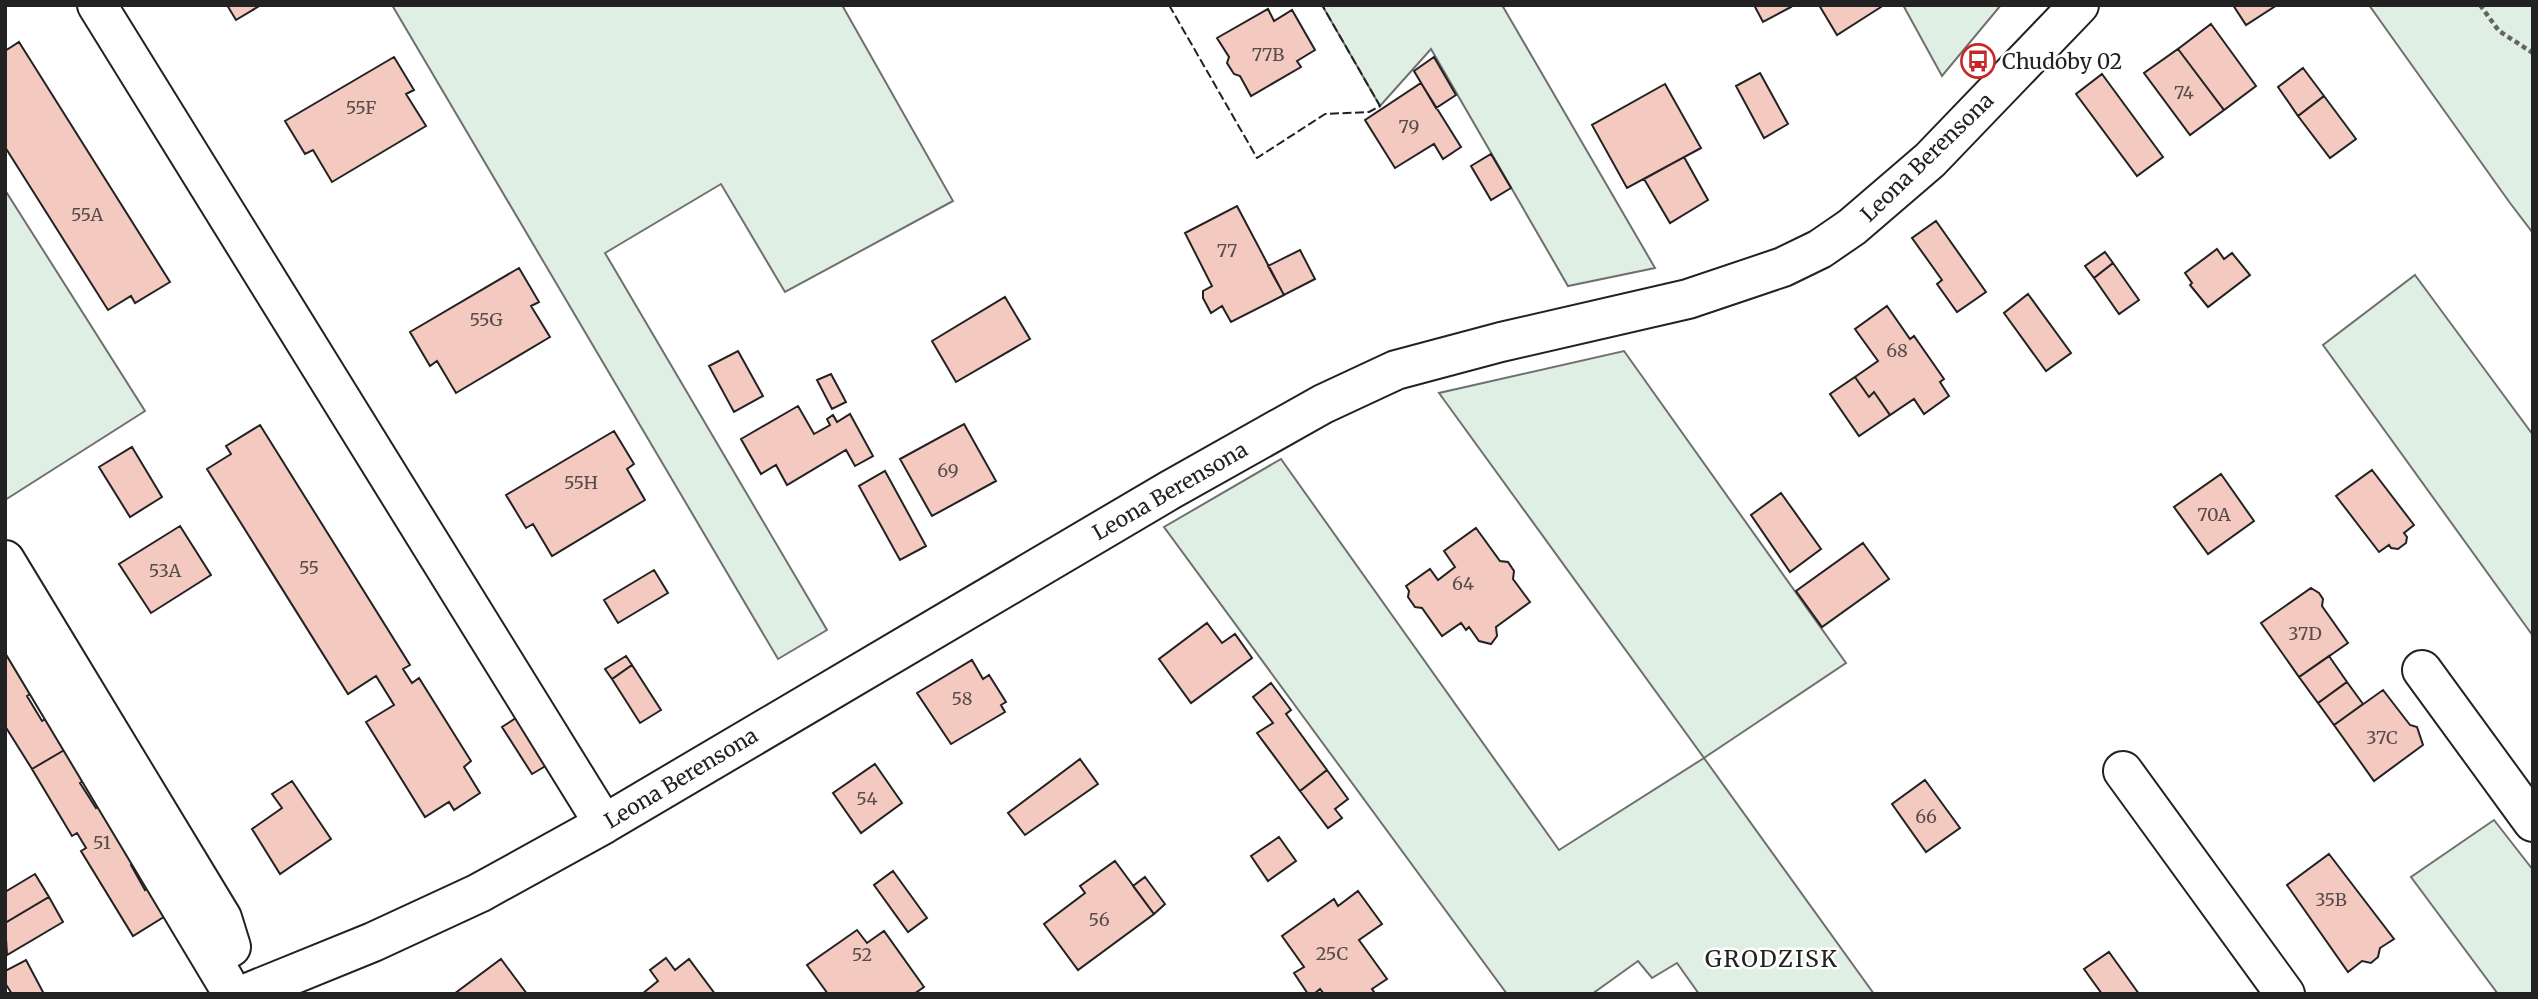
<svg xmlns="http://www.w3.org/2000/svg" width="2538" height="999" font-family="Merriweather,serif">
<rect width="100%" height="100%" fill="#fff"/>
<path fill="#e0efe3" stroke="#6f6f6f" stroke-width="2" d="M392,5H842L953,201L785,292L721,184L605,253L827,630L778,659Z
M1322,5H1502L1655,268L1568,286L1431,49L1380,106Z
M1903,5H2001L1942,76Z
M2369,5H2533V233L2510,203Z
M5,190L145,411L5,500Z
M2415,275L2533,435V636L2323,345Z
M1624,351L1846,663L1704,758L1874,994H1699L1677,963L1652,978L1638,961L1592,994H1507L1164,527L1281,459L1559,850L1704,758L1439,393Z
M2494,820L2533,870V994H2498L2411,877Z"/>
<path fill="#f3c9c0" stroke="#222" stroke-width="2" d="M227,5H261L236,20Z
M1754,5H1790L1791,7L1763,22Z
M1819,5H1880L1881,7L1837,35Z
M2233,5H2277L2246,25Z
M1268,9L1274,21L1292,10L1315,50L1297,61L1301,67L1251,96L1240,76L1234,74L1227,63L1229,57L1217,38Z
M2211,24L2256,86L2224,110L2178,49Z
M19,42L170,282L135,303L131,296L108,310L5,147V51Z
M2178,49L2224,110L2190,135L2144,73Z
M394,57L414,90L406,94L426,126L332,182L313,150L305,154L285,121Z
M1434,57L1456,95L1436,108L1414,71Z
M2303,68L2324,96L2298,116L2278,87Z
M1760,73L1788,124L1764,138L1736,86Z
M2102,74L2163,157L2137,176L2076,94Z
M1421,83L1461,147L1443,159L1434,144L1395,168L1365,120Z
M1665,84L1701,148L1627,188L1592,125Z
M2324,96L2356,139L2330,158L2298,116Z
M1491,154L1511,188L1491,200L1471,166Z
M1684,157L1708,200L1670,223L1644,179Z
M1237,206L1284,295L1231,322L1222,306L1211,313L1203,298V291L1212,286L1185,233Z
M1936,221L1986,292L1957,312L1937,284L1942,280L1912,238Z
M2217,249L2224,259L2232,253L2250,275L2208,307L2190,285L2192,283L2185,273Z
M1300,250L1315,279L1284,295L1268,266Z
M2105,252L2113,263L2094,278L2085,266Z
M2113,263L2139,300L2119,314L2094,278Z
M519,268L539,302L531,306L550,337L456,393L437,361L430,366L410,332Z
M2028,294L2071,353L2046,371L2004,313Z
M1005,297L1030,339L956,382L932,341Z
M1887,306L1910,339L1914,336L1944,379L1940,382L1949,396L1924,414L1914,399L1890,415L1874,392L1869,397L1855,377L1878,361L1855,329Z
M738,351L763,396L734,412L709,366Z
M831,374L846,402L832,409L817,380Z
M1855,377L1869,397L1874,392L1890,415L1859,436L1830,394Z
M798,406L814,434L830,425L827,419L833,415L837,422L850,414L873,456L855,466L846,450L787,485L776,465L761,474L741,439Z
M964,424L996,481L932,516L900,459Z
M260,425L410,665L403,669L412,683L419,678L471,761L464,767L480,793L454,810L449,802L425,817L366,722L394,705L376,676L348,694L207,469L231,454L226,446Z
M614,431L634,464L627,469L645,500L552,556L533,524L526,528L506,495Z
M132,447L162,497L130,517L99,467Z
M2372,470L2414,525L2404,533L2407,537L2406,543L2398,549L2391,548L2389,545L2379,552L2336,496Z
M885,471L926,546L900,560L859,486Z
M2221,474L2254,521L2208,554L2174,507Z
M1781,493L1821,549L1790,572L1751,515Z
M180,526L211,575L151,613L119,564Z
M1476,528L1500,561L1508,562L1514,571L1513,579L1530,602L1496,627L1497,636L1491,644L1479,641L1469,627L1466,630L1461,623L1442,636L1422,608L1415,607L1408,597L1409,591L1406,586L1430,569L1438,580L1455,567L1444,551Z
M1863,543L1889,579L1822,627L1796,591Z
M654,570L668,593L618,623L604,600Z
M2311,588L2319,593L2323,599L2322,606L2348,643L2299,677L2261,623Z
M1207,623L1222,643L1235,634L1252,658L1191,703L1159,659Z
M5,649L32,693L27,696L42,721L47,718L66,749L32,769L5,726Z
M626,656L632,665L612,679L605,669Z
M2329,656L2347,682L2318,703L2299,677Z
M972,660L983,679L989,675L1006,702L1001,705L1005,712L951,744L917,693Z
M632,665L661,710L640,723L612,679Z
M2347,682L2363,704L2334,725L2318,703Z
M1271,683L1291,710L1286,714L1327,770L1300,791L1257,733L1273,723L1253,697Z
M2383,690L2410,725L2417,727L2423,745L2374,781L2334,725Z
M519,716L549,764L532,774L502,727Z
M66,749L85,780L80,783L96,808L100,805L135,862L131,865L145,890L150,887L167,915L133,936L81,851L86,848L77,833L72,836L32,769Z
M1080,759L1098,784L1025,835L1008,813Z
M875,764L902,803L861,833L833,793Z
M1327,770L1348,799L1335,809L1342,818L1328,828L1300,791Z
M1925,780L1960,828L1926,852L1892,804Z
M292,781L331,839L280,874L252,829L282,808L272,794Z
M1279,837L1296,861L1268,881L1251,856Z
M2329,854L2394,939L2380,948L2378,957L2371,963L2362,961L2348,972L2287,885Z
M1115,861L1154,914L1078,970L1044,924L1085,893L1080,886Z
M893,871L927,918L908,932L874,885Z
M35,874L49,897L5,923V892Z
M1145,877L1165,904L1154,914L1133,886Z
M1358,891L1382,924L1359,940L1387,979L1372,989L1374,992L1371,994H1324L1320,989L1314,994H1308L1294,973L1304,967L1282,936L1334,899L1338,906Z
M49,897L63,922L7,955L5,923Z
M857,930L867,943L884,931L924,987L914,994H828L807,965Z
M2109,952L2139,994H2102L2084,969Z
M666,958L675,970L689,959L715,994H642L658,981L650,970Z
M501,959L527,994H454Z
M26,960L44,994H12L5,983V971Z"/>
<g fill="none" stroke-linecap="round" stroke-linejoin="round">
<g stroke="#222" stroke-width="42">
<path id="minor" d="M97,5L604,824
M5,560L222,918L231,947L212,959
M5,614L225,981
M2422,670L2533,822
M2123,771L2285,994
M245,994L373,942L479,893L604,824L1170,490L1323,404L1396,370L1501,342L1688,299L1783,267L1820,249L1852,227L1930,160L2079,5"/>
</g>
<path stroke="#646464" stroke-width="4.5" stroke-dasharray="5 3.5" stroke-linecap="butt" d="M2480,5L2499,31L2533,53"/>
<use href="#minor" stroke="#fff" stroke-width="38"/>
<path stroke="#222" stroke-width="2" stroke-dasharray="9 3.5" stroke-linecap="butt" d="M1169,5L1257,158L1325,114L1369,112L1380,106L1322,5"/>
</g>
<defs>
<g id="bus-ring" transform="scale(1.75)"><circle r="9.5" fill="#fff" stroke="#c62828" stroke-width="1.5"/><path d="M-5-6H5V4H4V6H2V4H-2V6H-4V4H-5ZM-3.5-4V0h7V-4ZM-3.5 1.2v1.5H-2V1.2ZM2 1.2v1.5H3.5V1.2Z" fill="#c62828"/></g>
</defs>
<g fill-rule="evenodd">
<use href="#bus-ring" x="1978" y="61"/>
</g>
<g text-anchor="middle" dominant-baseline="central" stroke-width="5" stroke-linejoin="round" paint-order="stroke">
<g font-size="18" fill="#564c4a">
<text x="1268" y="54">77B</text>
<text x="2184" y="92">74</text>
<text x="361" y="107">55F</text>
<text x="1409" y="126">79</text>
<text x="87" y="214">55A</text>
<text x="1227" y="250">77</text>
<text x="486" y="319">55G</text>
<text x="1897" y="350">68</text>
<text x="948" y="470">69</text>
<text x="581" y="482">55H</text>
<text x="2214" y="514">70A</text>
<text x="309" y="567">55</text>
<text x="165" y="570">53A</text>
<text x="1463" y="583">64</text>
<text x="2305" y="633">37D</text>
<text x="962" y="698">58</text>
<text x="2382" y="737">37C</text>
<text x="867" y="798">54</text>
<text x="1926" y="816">66</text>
<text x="102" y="842">51</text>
<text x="2331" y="899">35B</text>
<text x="1099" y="919">56</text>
<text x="1332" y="953">25C</text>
<text x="862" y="954">52</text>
</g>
<g font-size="21" fill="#222" stroke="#fff" text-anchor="start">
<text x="2002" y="61">Chudoby 02</text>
</g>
<g font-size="21" fill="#222" stroke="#fff">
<text transform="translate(1927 157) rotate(-44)">Leona Berensona</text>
<text transform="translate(1170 491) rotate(-30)">Leona Berensona</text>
<text transform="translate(681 778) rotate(-31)">Leona Berensona</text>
</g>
<g font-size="23" letter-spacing="2" fill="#222" stroke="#fff">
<text x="1772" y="958">GRODZISK</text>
</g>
</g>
<rect width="2538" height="999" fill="none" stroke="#222222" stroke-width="14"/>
</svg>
